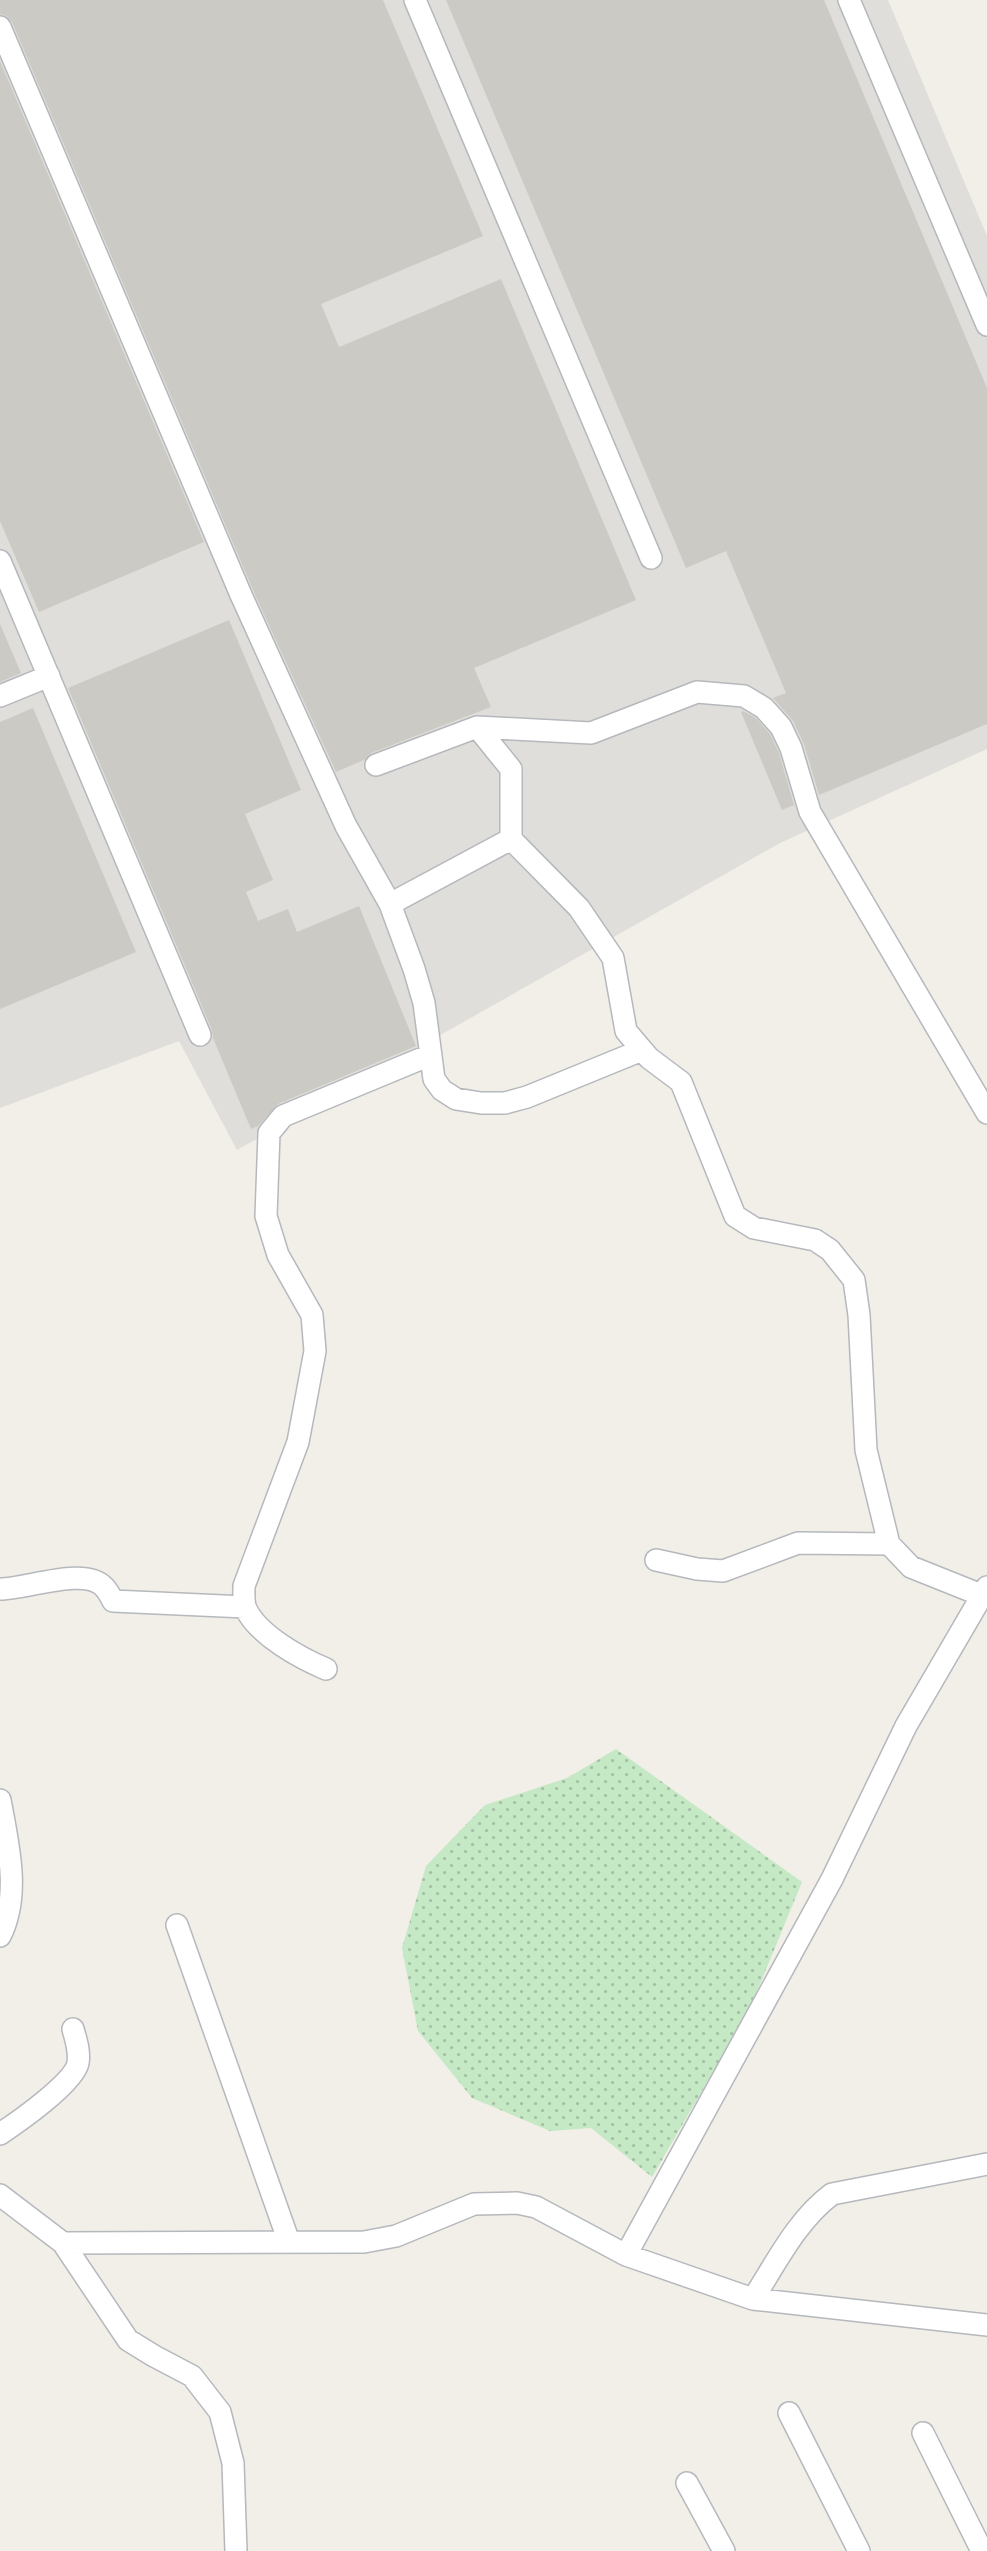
<svg xmlns="http://www.w3.org/2000/svg" width="987" height="2551" font-family="Mulish,sans-serif">
<defs>
<pattern id="park-dots" width="8" height="8" patternUnits="userSpaceOnUse" patternTransform="scale(1.75)"><rect width="8" height="8" fill="#c5e8c5"/><path d="M2 2h.1M6 6h.1" fill="none" stroke="#a3c0a4" stroke-width="1.8" stroke-linecap="round"/></pattern>
</defs>
<rect width="100%" height="100%" fill="#f1efe8"/>
<path fill="#e0deda" d="M0,0H888L987,236V749L780,843L237,1150L179,1041L0,1108Z"/>
<path fill="url(#park-dots)" d="M616,1749L802,1882L751,2006L652,2177L591,2128L550,2131L472,2098L418,2031L402,1948L426,1866L485,1805L567,1778Z"/>
<path fill="#cccac5" d="M0,0H383L483,236L321,304L339,347L501,279L636,600L474,668L491,707L371,753L364,760L336,772L253,590L12,22L7,16L0,14Z
M446,0H824L987,388V724L819,795L804,744L793,721L773,698L786,693L726,551L686,568Z
M0,61L204,542L39,612L0,521Z
M229,620L301,790L245,814L273,880L246,892L258,921L288,909L297,932L359,906L416,1046L278,1104L258,1126L251,1129L213,1038L212,1030L68,688Z
M0,624L21,673L0,682Z
M33,708L136,952L0,1009V722Z
M743,711L756,718L770,734L779,753L794,805L782,810L741,712Z"/>
<g fill="none" stroke-linecap="round" stroke-linejoin="round">
<g stroke="#b5b8bc" stroke-width="24">
<path id="minor" d="M415,0L651,558
M849,0L987,325
M0,27L241,595L346,826L390,904L511,839
M0,561L200,1035
M0,696L49,676
M477,727L511,769V839L579,908L613,958L626,1031L649,1058L681,1082L735,1216L754,1228L815,1240L830,1250L854,1280L859,1315L866,1450L889,1544L911,1567L981,1595
M376,765L477,727L591,733L697,692L744,696L764,708L781,727L791,748L810,812L987,1113
M390,904L414,969L424,1003L434,1079L442,1090L456,1099L481,1103H505L527,1097L642,1050
M656,1560L697,1569L723,1571L798,1543L889,1544
M0,1589C27,1589 85,1566 104,1587C108,1591 111,1597 113,1601L245,1607
M326,1669C300,1658 258,1635 246,1609C243,1602 244,1593 244,1586L298,1442L315,1351L312,1315L278,1255L266,1216L269,1133L283,1116L430,1055
M0,1800C8,1844 21,1895 0,1936
M177,1925L289,2242
M0,2134C18,2122 74,2083 78,2063C80,2051 76,2040 73,2029
M0,2195L63,2243L364,2242L396,2236L474,2204L517,2203L536,2207L626,2255L753,2299L987,2325
M63,2243L128,2340L154,2356L192,2376L220,2412L233,2463L236,2551
M626,2255L832,1879L906,1726L987,1587
M753,2299C776,2263 797,2220 832,2194L987,2164
M789,2413L859,2551
M923,2433L982,2551
M687,2483L724,2551"/>
</g>
<use href="#minor" stroke="#fff" stroke-width="21"/>
</g>
</svg>
